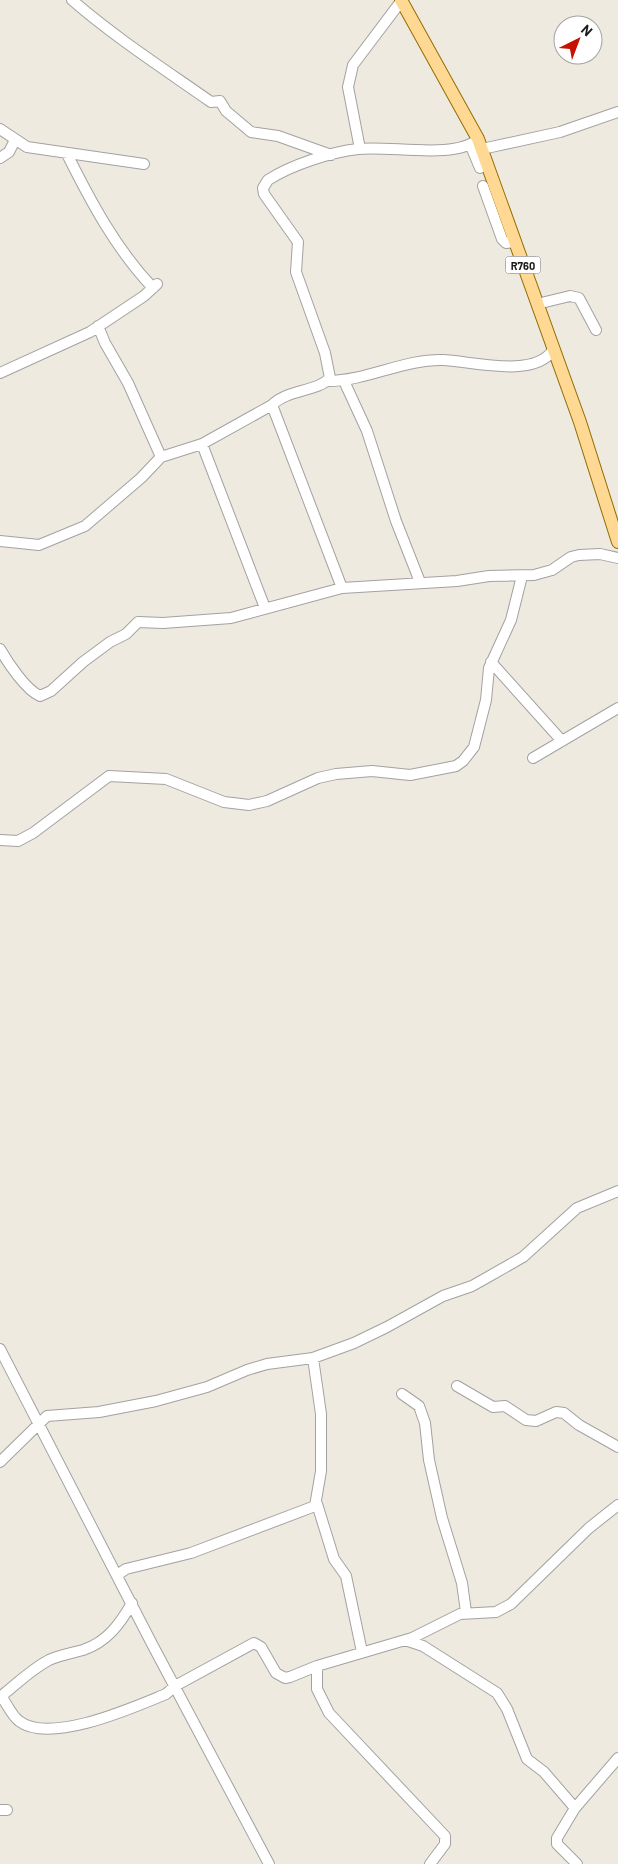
<svg xmlns="http://www.w3.org/2000/svg" width="618" height="1864" font-family="Barlow,sans-serif">
<rect width="100%" height="100%" fill="#eeeadf"/>
<g fill="none" stroke-linecap="round" stroke-linejoin="round">
<g stroke="#a2a2a2" stroke-width="12">
<path id="minor" d="M72,0C116,38 164,69 211,102L220,101L226,111L251,132L278,136L331,155
M0,129L27,147L144,164
M470,144L480,168
M360,149L348,87L353,65L402,0
M482,149L560,132L618,112
M67,154C91,202 116,249 153,288
M0,158L9,152L15,140
M483,186L502,239L506,243L516,242
M537,304L570,296L579,298L596,330
M98,326L105,343L128,383L161,457
M0,373L90,332L144,296L157,284
M328,381C367,381 403,359 443,360C471,361 534,379 553,350L551,343
M344,381L367,431L396,521L420,582
M272,405L342,588
M202,444L265,608
M0,541L39,545L85,526L141,478L161,457L202,444L272,405C288,389 317,392 330,378L325,353L296,272L298,242L264,194L263,188L268,180C291,165 331,152 358,149C389,145 455,160 478,139
M0,649C8,663 26,690 40,696L51,691L83,662L110,642L126,634L138,622L163,623L231,618L342,588L457,581L489,576L534,575L552,570L571,557L579,555L600,554L618,558
M491,662L562,741
M533,758L618,708
M0,840L18,841L33,833L109,776L166,779L224,802L249,805L267,801L318,778L336,774L372,771L410,775L456,766L463,761L474,747L486,700L489,668L511,620L522,576
M0,1349L152,1644L269,1864
M457,1386L493,1407L505,1406L526,1420L536,1421L556,1412L564,1413L579,1425L618,1447
M402,1394L419,1406L425,1423L429,1460L442,1518L462,1583L466,1612
M0,1462L47,1416L99,1412L156,1401L207,1387L247,1370L267,1364L313,1358L354,1343L387,1327L443,1296L472,1286L488,1277L523,1257L577,1208L618,1191
M317,1504L334,1559L346,1576L362,1652
M115,1572L120,1573L126,1569L191,1553L315,1506L321,1471V1414L313,1358
M405,1640L423,1646L497,1693L507,1709L527,1759L544,1772L575,1808L557,1838V1844L577,1864
M317,1666V1689L329,1713L445,1836V1844L430,1864
M1,1696C7,1704 12,1716 19,1721C50,1745 134,1707 166,1694L175,1686L254,1643L261,1647L276,1673L285,1678L290,1677L317,1666L412,1638L460,1614L496,1612L511,1604L589,1528L618,1505
M0,1697C17,1684 30,1670 49,1660C60,1655 72,1653 83,1650C107,1642 120,1624 132,1603
M575,1808L618,1758
M0,1810H7"/>
</g>
<g stroke="#926d00" stroke-width="14">
<path id="major" d="M401,0L478,139L580,422L618,542"/>
</g>
<use href="#minor" stroke="#fff" stroke-width="10"/>
<use href="#major" stroke="#ffd993" stroke-width="12"/>
</g>
<g text-anchor="middle" dominant-baseline="central" stroke-width="5" stroke-linejoin="round" paint-order="stroke">
<rect fill="#fff" stroke="#5f5f5f" stroke-width="1" x="505.5" y="256.5" width="35" height="17" rx="4"/>
<g font-size="11" font-weight="bold" fill="#1b1b1b">
<text x="523" y="265">R760</text>
</g>
</g>
<g transform="translate(578 40) rotate(42)"><circle r="24" fill="#ffffff" stroke="#a4a4a4"/>
<path d="M0-4L9 19L0 12L-9 19Z" fill="#c61000"/>
<text y="-8" font-size="14" font-weight="bold" text-anchor="middle" fill="#1b1b1b">N</text>
</g>
</svg>
